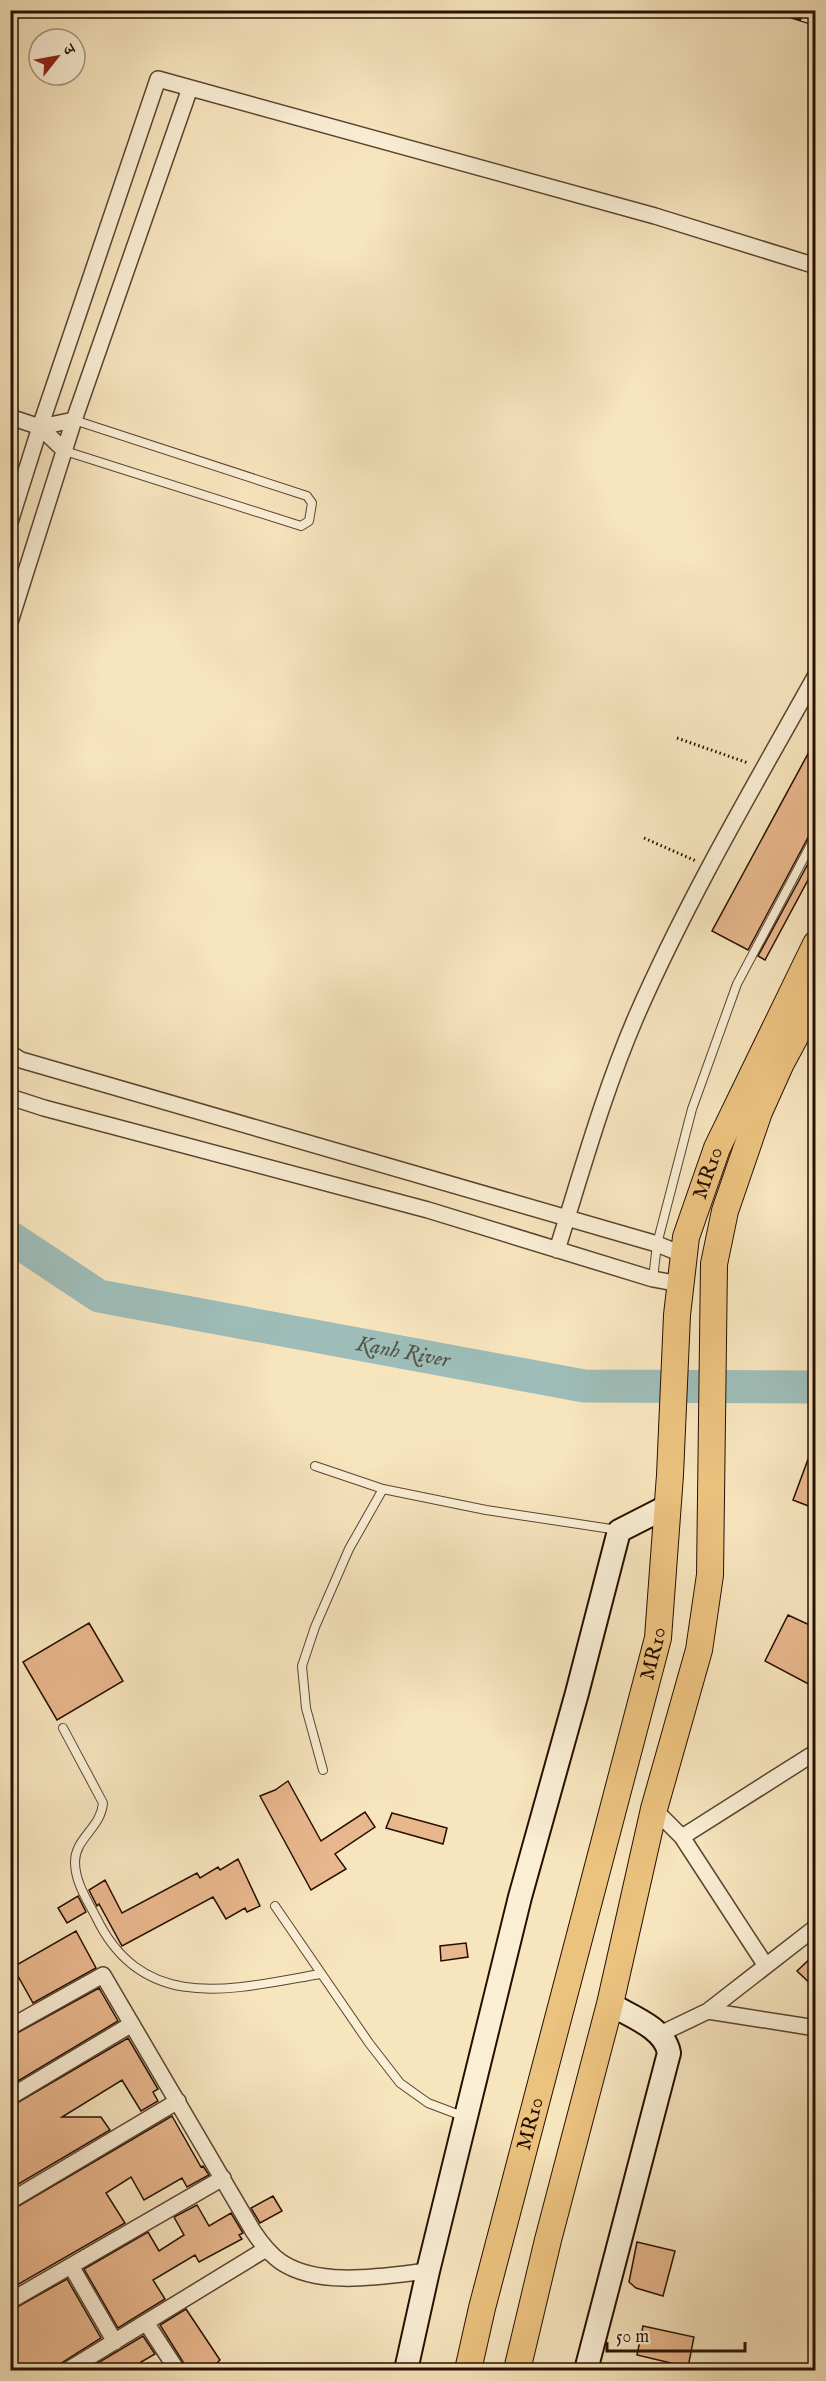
<svg xmlns="http://www.w3.org/2000/svg" width="826" height="2381" font-family="'IM FELL English','Noto Serif Devanagari',serif">
<rect width="100%" height="100%" fill="#f7e5be"/>
<filter id="stains"><feTurbulence type="fractalNoise" baseFrequency=".00333" numOctaves="4"/><feColorMatrix values="0 0 0 0 .2 0 0 0 0 .09 0 0 0 0 .02 0 0 0 .5 -.17"/></filter>
<radialGradient id="worn" r=".72"><stop offset=".6" stop-color="#630" stop-opacity="0"/><stop offset="1" stop-color="#630" stop-opacity=".3"/></radialGradient>
<g fill="none" stroke-linecap="round" stroke-linejoin="round">
<path stroke="#9ebdb8" stroke-width="33" id="s1" d="M10,1237L99,1296L584,1386L816,1387"/>
</g>
<path fill="#e9b78d" stroke="#260f00" stroke-width="1.5" d="M816,739V829L811,832L748,950L712,931Z
M816,849V865L765,960L758,956Z
M814,1443H816V1509L793,1500Z
M788,1615L816,1628V1688L765,1661Z
M89,1623L123,1681L57,1720L23,1662Z
M288,1781L321,1841L365,1812L375,1827L335,1854L346,1869L311,1890L260,1796L275,1790Z
M392,1813L447,1828L443,1844L386,1828Z
M238,1859L260,1906L247,1912L245,1908L226,1919L213,1897L122,1946L99,1904L97,1906L89,1890L105,1880L122,1913L197,1873L200,1878L218,1867L220,1870Z
M78,1896L86,1912L67,1923L58,1908Z
M76,1931L96,1968L33,2003L13,1967Z
M466,1943L468,1957L441,1961L440,1946Z
M816,1953V1989L797,1971Z
M99,1988L118,2021L18,2081L10,2067V2037Z
M128,2038L158,2089L153,2092L158,2101L141,2111L122,2080L62,2117H101L110,2130L10,2189V2107Z
M172,2116L201,2167L203,2166L209,2175L187,2187L182,2178L144,2200L131,2177L106,2193L125,2223L10,2289V2211Z
M273,2196L282,2211L260,2223L251,2208Z
M197,2205L209,2226L231,2213L243,2233L239,2235L242,2239L199,2262L195,2255L153,2280L165,2299L118,2328L84,2269L148,2232L159,2251L184,2235L174,2217Z
M637,2242L675,2251L663,2296L636,2288L629,2282Z
M67,2279L101,2338L63,2362L58,2370H10V2311Z
M186,2309L220,2360L217,2363L222,2370H187L185,2365L160,2325Z
M643,2326L694,2337L688,2367L637,2355Z
M143,2336L155,2354L141,2362L146,2370H86Z"/>
<g fill="none" stroke-linecap="round" stroke-linejoin="round">
<g stroke="#5a4430" stroke-width="10">
<path id="lane" d="M65,451L301,526L309,521L312,503L307,496L74,420
M653,1279L657,1244L692,1109L737,984L816,835
M315,1466L383,1489L486,1510L618,1530
M63,1728L103,1803C101,1828 75,1838 75,1862C75,1882 87,1900 96,1917C143,2015 233,1989 320,1974
M323,1770L306,1708L302,1666L315,1627L349,1549L383,1489
M275,1906L369,2043L400,2083L428,2103L465,2117"/>
</g>
<g stroke="#5a4430" stroke-width="18">
<path id="street" d="M10,417L40,427L74,420
M40,427L65,451
M10,522L40,427L158,79L655,216L816,266
M10,622L73,423L190,88
M10,1053L21,1060L657,1244L684,1255
M10,1097L44,1108L428,1210L653,1279L680,1284
M557,1250C582,1171 603,1094 636,1017C687,900 754,786 816,675
M654,1809L682,1837L766,1966
M682,1837L816,1752
M708,2011L816,1927
M10,2027L103,1975L253,2231C261,2243 269,2254 281,2262C320,2288 384,2276 428,2271
M660,2034L708,2011L816,2028
M10,2097L132,2024
M10,2201L178,2101
M71,2266L115,2342
M10,2301L223,2178
M147,2324L177,2370
M68,2370L266,2249"/>
</g>
<g stroke="#260f00" stroke-width="26">
<path id="secondary" d="M406,2370L428,2271L520,1897L577,1693L619,1531L668,1506
M586,2370L669,2053C665,2028 630,2016 610,2004"/>
</g>
<g stroke="#260f00" stroke-width="28">
<g id="primary">
<path id="s2" d="M468,2370L482,2308L658,1638L670,1475L677,1315L686,1237L717,1148L816,944"/>
<path d="M517,2370L548,2240L610,2004L654,1809L699,1650L710,1575L714,1264L725,1211L759,1112L781,1063L816,998"/>
</g>
</g>
<path stroke="#260f00" stroke-width="3" stroke-dasharray="1.5 3" stroke-linecap="butt" d="M677,738L748,763
M644,838L696,861"/>
<use href="#lane" stroke="#faeed5" stroke-width="8"/>
<use href="#street" stroke="#faeed5" stroke-width="15"/>
<use href="#secondary" stroke="#faeed5" stroke-width="22"/>
<use href="#primary" stroke="#ecc27f" stroke-width="26"/>
<g stroke="#260f00" stroke-width="7">
<path id="rail" d="M775,10L816,23"/>
</g>
<use href="#rail" stroke="#faeed5" stroke-width="4.5" stroke-dasharray="14" stroke-linecap="butt"/>
</g>
<g text-anchor="middle" dominant-baseline="central" stroke-width="4.5" stroke-linejoin="round" paint-order="stroke">
<g font-size="21" fill="#260f00" stroke="#faeed5">
<text stroke="none"><textPath href="#s2" startOffset="1226">MR10</textPath></text>
<text stroke="none"><textPath href="#s2" startOffset="740">MR10</textPath></text>
<text stroke="none"><textPath href="#s2" startOffset="254">MR10</textPath></text>
</g>
<g font-size="22" font-style="italic" fill="#56554a" stroke="#faeed5">
<text stroke="none"><textPath href="#s1" startOffset="416">Kanh River</textPath></text>
</g>
</g>
<rect width="826" height="2381" fill="none" stroke="#f7e5be" stroke-width="36"/>
<rect x="12" y="12" width="802" height="2357" fill="none" stroke="#260f00" stroke-width="3"/>
<rect x="18" y="18" width="790" height="2345" fill="none" stroke="#260f00" stroke-width="1.5"/>
<g transform="translate(57 57) rotate(59)"><circle r="28" fill="#faeed5" stroke="#a59580" stroke-width="1.5"/>
<path d="M0-4.5L10 22L0 15L-10 22Z" fill="#8f2418"/>
<text y="-9" font-size="16" font-weight="bold" text-anchor="middle" fill="#260f00">उ</text>
</g>
<path d="M607 2342v9h138v-9" fill="none" stroke="#260f00" stroke-width="3"/>
<text x="616" y="2342" font-size="18" fill="#260f00" stroke="#faeed5" stroke-width="4.5" paint-order="stroke">50 m</text>
<rect width="100%" height="100%" filter="url(#stains)"/>
<rect width="100%" height="100%" fill="url(#worn)"/>
</svg>
